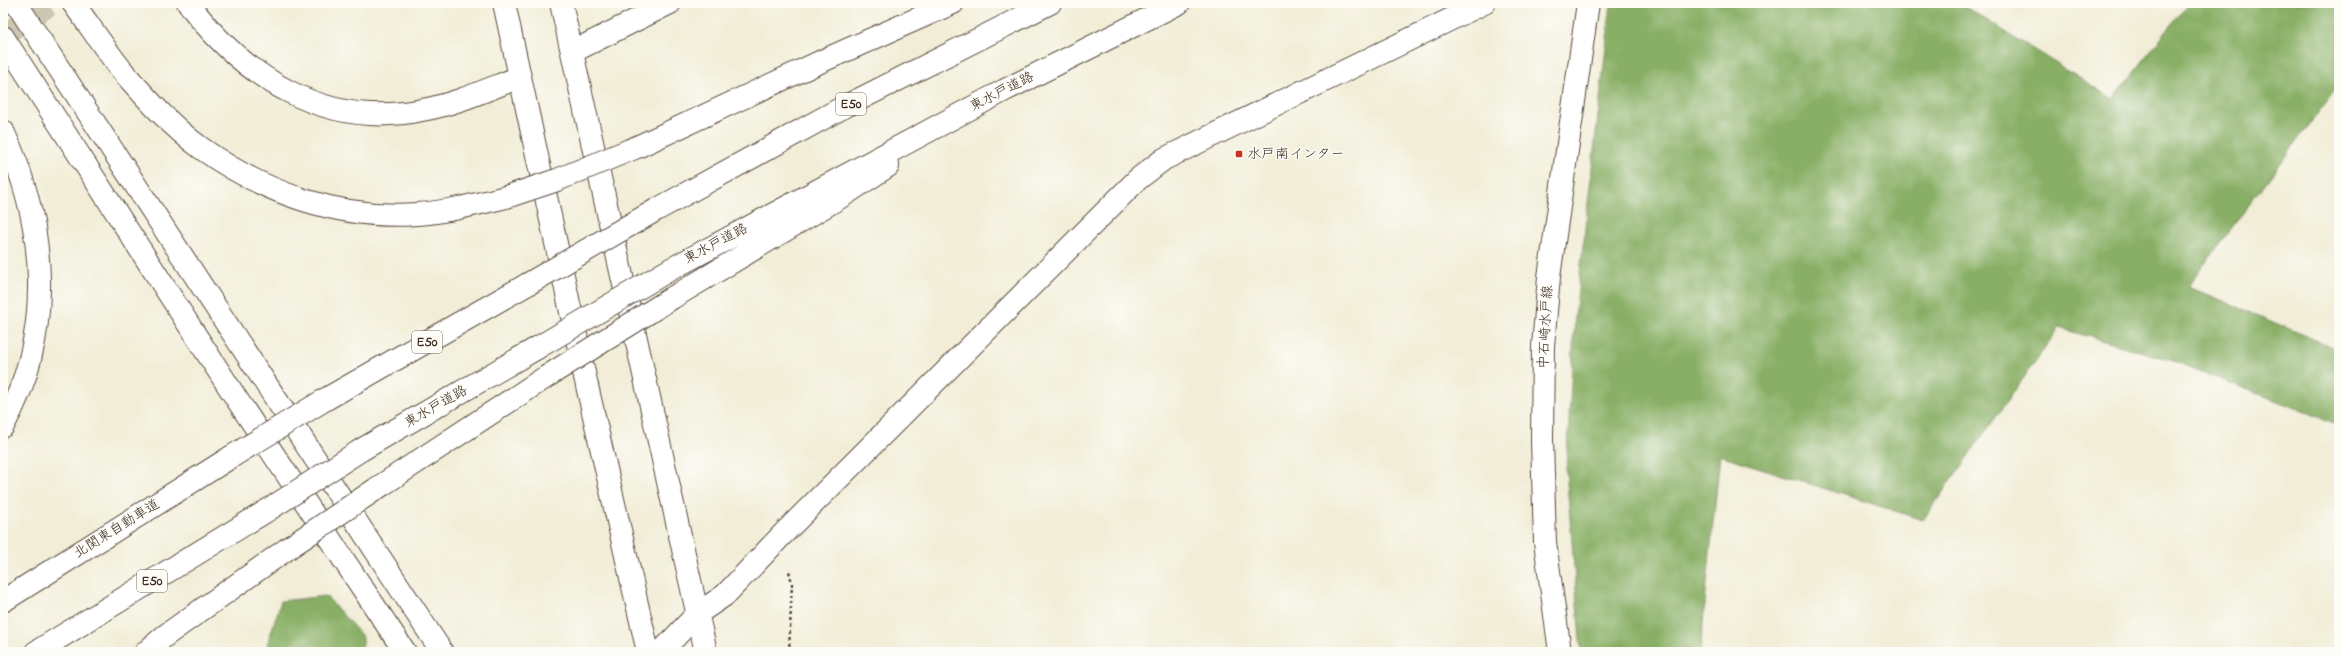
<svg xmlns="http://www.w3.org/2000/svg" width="2342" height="655" font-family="'Indie Flower','Klee One',sans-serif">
<rect width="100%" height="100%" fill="#fdfcf7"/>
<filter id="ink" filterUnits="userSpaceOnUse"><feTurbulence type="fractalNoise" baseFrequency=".025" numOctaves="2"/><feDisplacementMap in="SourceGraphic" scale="8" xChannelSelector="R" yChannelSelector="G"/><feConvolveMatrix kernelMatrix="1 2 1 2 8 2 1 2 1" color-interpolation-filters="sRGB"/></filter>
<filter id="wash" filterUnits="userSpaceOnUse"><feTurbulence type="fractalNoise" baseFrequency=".012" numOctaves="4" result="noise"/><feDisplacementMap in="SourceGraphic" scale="16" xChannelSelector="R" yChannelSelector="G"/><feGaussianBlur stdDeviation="0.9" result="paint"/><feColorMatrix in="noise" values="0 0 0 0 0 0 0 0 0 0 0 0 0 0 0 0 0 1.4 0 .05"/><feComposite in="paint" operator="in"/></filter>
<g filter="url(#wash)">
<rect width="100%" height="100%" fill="#f1edd7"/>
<path fill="#88af65" stroke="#626c42" d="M1611,3H1959L2113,99L2189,3H2339V85L2188,286L2339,350V425L2171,360L2059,328L1923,520L1720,455L1700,652H1581L1566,470L1575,316Z
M326,596L363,637L362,652H265L281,601Z"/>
</g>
<g filter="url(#ink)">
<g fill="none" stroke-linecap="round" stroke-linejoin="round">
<path stroke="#cdc6b2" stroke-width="22" stroke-dasharray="22 11" stroke-linecap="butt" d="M3,35L53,3"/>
<g stroke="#56473a" stroke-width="24">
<path id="minor" d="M188,3C244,78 326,130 422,110C456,104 488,89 520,77
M504,3L585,377L648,652
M561,3L706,652
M572,52L670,3
M661,652L697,614L725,595L782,535L1138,179L1164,159L1484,3"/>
</g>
<g stroke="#56473a" stroke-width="24">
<path id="major" d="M1560,652L1545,542L1542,440L1543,346L1549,277L1588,3"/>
</g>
<g stroke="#56473a" stroke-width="24">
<path id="highway" d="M16,3L442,652
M73,3C90,26 106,51 125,74C147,99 173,128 201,148C262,192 340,220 417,214C447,212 477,204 506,197
M3,37L238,401L405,652
M3,131C47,225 55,334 3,426
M637,147L822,61L953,3
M656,210L840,109L1050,3
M671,269L1005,90L1179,3
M672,298L844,195L888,166
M326,399L528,284
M361,450L537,348
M382,485L546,377
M3,601L231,457
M36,652L268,510
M146,652L166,635L287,549"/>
</g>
<path stroke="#56473a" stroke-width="2.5" stroke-dasharray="3 3" stroke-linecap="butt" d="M789,652L792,583L789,571"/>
<use href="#minor" stroke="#fff" stroke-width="22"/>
<use href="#major" stroke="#fff" stroke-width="22"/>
<use href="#highway" stroke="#fff" stroke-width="22"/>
<g stroke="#56473a" stroke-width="24" stroke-linecap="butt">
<path id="highway-bridge" d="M506,197L557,180L637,147
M528,284L656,210
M537,348L671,269
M546,377L672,298
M231,457L326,399
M268,510L361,450
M287,549L382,485"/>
</g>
<use href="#highway-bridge" stroke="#fff" stroke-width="22"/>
</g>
</g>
<rect fill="#c8321e" stroke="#fdfcf7" stroke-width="1.5" x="1235" y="150" width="8" height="8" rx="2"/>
<g text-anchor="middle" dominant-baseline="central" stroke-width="3" stroke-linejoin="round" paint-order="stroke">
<g fill="#fdfcf7" stroke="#75695f" stroke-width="1">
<rect x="836" y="93" width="30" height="22" rx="3"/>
<rect x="412" y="331" width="30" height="22" rx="3"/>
<rect x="137" y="570" width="30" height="22" rx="3"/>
</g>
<g font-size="13" font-weight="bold" fill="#3b2a1e">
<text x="851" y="104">E50</text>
<text x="427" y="342">E50</text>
<text x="152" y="581">E50</text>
</g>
<g font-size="14" fill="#3b2a1e" stroke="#fdfcf7">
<text transform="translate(1002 92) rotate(-27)">東水戸道路</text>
<text transform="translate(716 244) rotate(-28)">東水戸道路</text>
<text transform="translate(1546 327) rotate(-87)">中石崎水戸線</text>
<text transform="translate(436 407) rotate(-30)">東水戸道路</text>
<text transform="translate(117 529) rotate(-32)">北関東自動車道</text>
</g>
<g font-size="14" fill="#3b2a1e" stroke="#fdfcf7" text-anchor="start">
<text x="1247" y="154">水戸南インター</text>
</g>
</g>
<rect width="2342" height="655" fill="none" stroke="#fdfcf7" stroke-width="16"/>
</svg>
